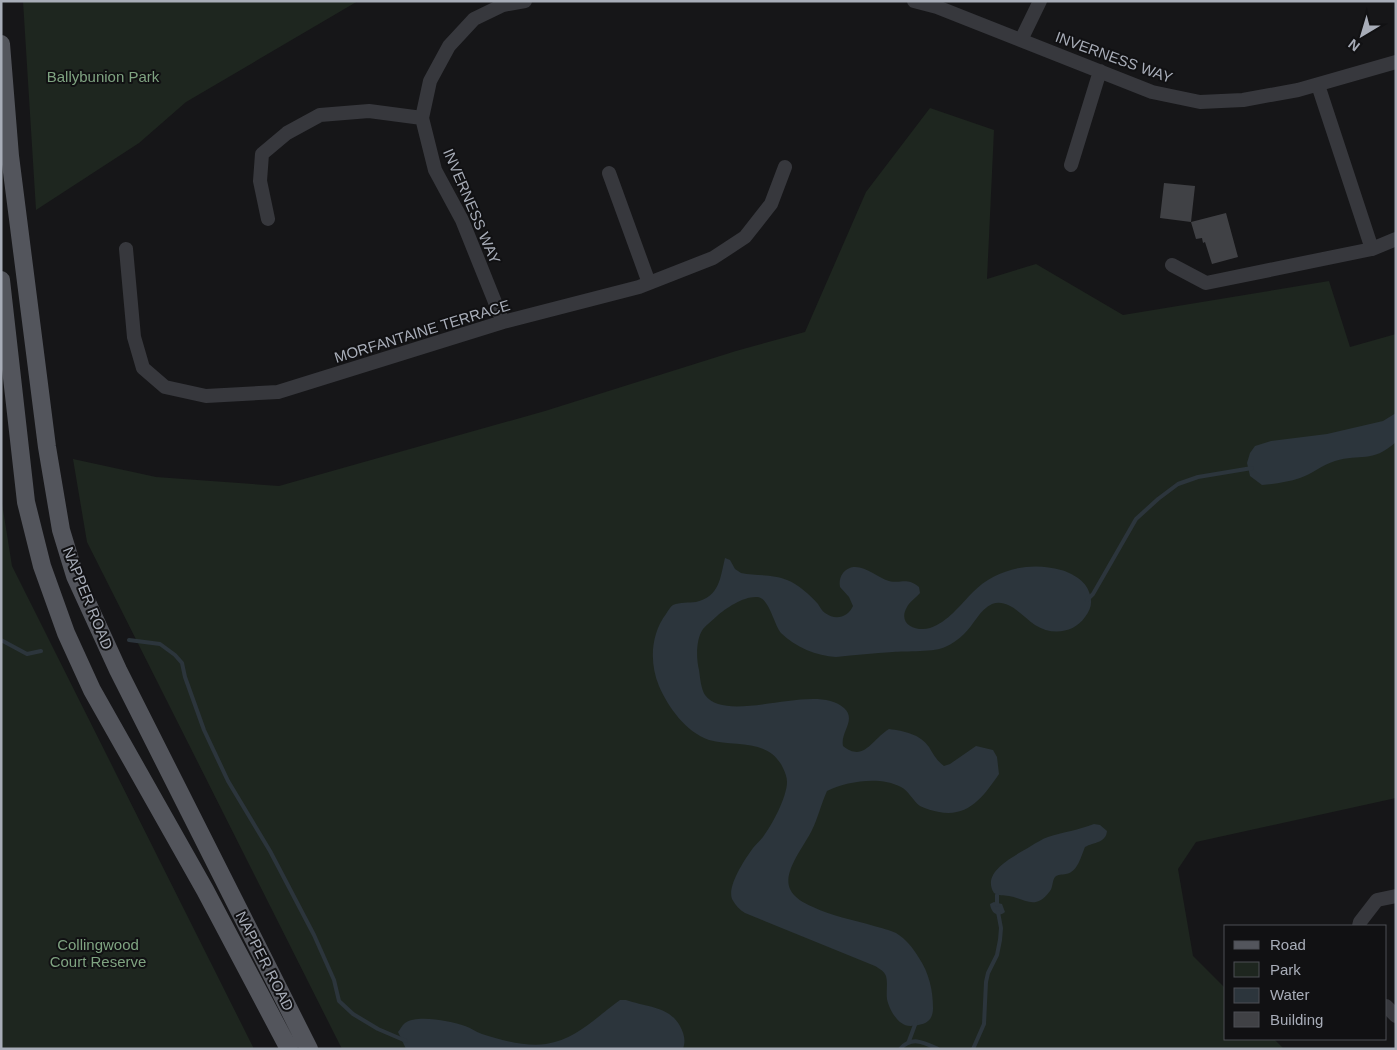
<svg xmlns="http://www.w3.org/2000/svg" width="1397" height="1050" font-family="Arial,sans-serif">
<rect width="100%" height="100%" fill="#161618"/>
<path fill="#1e261f" d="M23,1H358L186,102L139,143L36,210Z
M930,108L994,130L987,279L1036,264L1123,315L1329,281L1350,347L1396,334V798L1196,842L1178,869L1193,956L1226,989V1039H1274L1284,1049H342L87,542L73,459L156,477L279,486L545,411L736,351L805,332L866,192Z
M1,497L12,566L254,1049H1Z"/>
<path fill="#2c353c" d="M1396,413V442C1371,464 1361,453 1335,461C1322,465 1312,474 1300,478C1288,482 1274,484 1262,485L1250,476L1247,463L1250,453L1255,446L1271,441L1327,434L1383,421Z
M725,558L730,560L735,569L741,573C756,576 774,574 787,580C798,584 810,595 818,604C820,607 822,611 825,613C836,621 848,617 853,606L849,597L840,587C839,582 840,577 843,573C856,557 876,577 889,581C902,584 906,577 919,587L920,593C916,598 909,602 907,607C897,624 916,632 930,628C948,622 960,605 973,592C995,569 1031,561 1061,570C1072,573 1086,581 1089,592C1093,602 1091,609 1085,617C1074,633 1052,636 1035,625C1023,617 1009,598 992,604C980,609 973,626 964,634C959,639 952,644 945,647C937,652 904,651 893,652C874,653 855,655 836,657C817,656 795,647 781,633C774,625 769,597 757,597C744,596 726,608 717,616C713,620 707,624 703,629C696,639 696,658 699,670C700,677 701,689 705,695C728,726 815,681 844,708C857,720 840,732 843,746C864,763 872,739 889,729C904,731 920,734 929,747C933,754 937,761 944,766L950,764L976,746L993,750L997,757L999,774C984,796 968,818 939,812C933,811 926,809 920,806C913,801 909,791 901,787C880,776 848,781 827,791C821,804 818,818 812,830C805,845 782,872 790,889C794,898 804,903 813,907C832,916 854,920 874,926C881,928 890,930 896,933C906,939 913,948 919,958C929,973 933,990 933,1008C933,1023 923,1025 910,1026C898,1026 889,1009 887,999C886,991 888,984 886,976C884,971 880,969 875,966L745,913C740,910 735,905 732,899C727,886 745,859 753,848C756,844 760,841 763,837C772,825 787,797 787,782C787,777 785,772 783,768C769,738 735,747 709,740C686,732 668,707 659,686C649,662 651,634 666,614C668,611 670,607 673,605C680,602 689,603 696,602C720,596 720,578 725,558Z
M1094,824L1100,825L1107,831C1106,843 1094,842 1085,847C1081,856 1078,872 1066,874C1062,875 1058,874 1055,877C1052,881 1053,887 1050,891C1035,911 1026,899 1009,896C1003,895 999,896 994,893C980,871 1017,855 1031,846C1036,843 1042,839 1048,837C1063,832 1079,830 1094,824Z
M994,902L1002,904L1005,912C998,918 991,913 990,904Z
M620,1000H626C646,1007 669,1006 680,1026C684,1034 686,1040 683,1049H406L398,1032C400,1030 402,1025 405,1023C417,1014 451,1021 465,1026C471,1028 476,1032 482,1034C500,1040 526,1047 546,1044C577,1039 595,1018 620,1000Z"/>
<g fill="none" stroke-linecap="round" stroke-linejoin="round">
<path stroke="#2c353c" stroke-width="4" d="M1087,600L1093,594L1136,519L1158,499L1178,484L1198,477L1252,468
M1,640L27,654L41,651
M129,640L160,644L175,655L182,663L185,677L204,730L228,781L270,851L314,935L334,980L339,1001L353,1014L378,1029L406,1041
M997,905V895
M909,1041L916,1022
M900,1049C912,1036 923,1042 938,1049
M973,1049L984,1024L986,982L988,973L997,955L1000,940L1001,928L998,912"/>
</g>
<path fill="#404145" d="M1164,183L1195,186L1191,222L1160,218Z
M1226,213L1238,257L1212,264L1205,242L1203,243L1202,238L1196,239L1191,222Z"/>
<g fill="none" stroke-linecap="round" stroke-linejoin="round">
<path stroke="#37383d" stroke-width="14" d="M914,1L937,7L1152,92L1200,102L1243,100L1298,90L1396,62
M1021,40L1040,1
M1318,85L1372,249
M1071,165L1100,71
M609,173L649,283
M268,219L260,181L262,154L287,133L320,115L369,111L422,118
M126,249L134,337L143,368L165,387L206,396L278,392L503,322L639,287L713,258L745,237L771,204L785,167
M1172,265L1206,283L1372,249L1396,239
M503,322L462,220L435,170L422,118L430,81L449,46L474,19L503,5L525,1
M1359,926L1360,922L1377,900L1396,896
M1386,1006L1396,1016"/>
<path stroke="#53555c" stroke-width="18" d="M1,44L10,156L47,447L61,530L75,576L118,670L309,1049
M1,280L26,502L42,566L66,633L92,690L205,890L289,1049"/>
</g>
<g text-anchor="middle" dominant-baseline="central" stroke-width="4" stroke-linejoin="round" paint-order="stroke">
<g font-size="15" fill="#a8adb8" stroke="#111113">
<text transform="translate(1114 57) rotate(20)">INVERNESS WAY</text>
<text transform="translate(472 206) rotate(67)">INVERNESS WAY</text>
<text transform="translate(422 331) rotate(-17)">MORFANTAINE TERRACE</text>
<text transform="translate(88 598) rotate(68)">NAPPER ROAD</text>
<text transform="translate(265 961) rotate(63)">NAPPER ROAD</text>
</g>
<g font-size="15" fill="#7fa381" stroke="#111113">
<text x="103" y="76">Ballybunion Park</text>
<text x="98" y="944">Collingwood<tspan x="98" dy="17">Court Reserve</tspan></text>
</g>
</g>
<rect width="1397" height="1050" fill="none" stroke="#a8adb8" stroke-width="5"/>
<rect x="1224" y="925" width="162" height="115" fill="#111113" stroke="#4d4f55"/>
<rect x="1234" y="941" width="25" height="8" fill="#53555c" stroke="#4d4f55"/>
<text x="1270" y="950" font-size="15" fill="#a8adb8">Road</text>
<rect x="1234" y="962" width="25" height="15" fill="#1e261f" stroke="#4d4f55"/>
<text x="1270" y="975" font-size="15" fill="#a8adb8">Park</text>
<rect x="1234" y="988" width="25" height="15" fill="#2c353c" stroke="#4d4f55"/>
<text x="1270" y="1000" font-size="15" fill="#a8adb8">Water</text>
<rect x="1234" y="1012" width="25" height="15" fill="#404145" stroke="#4d4f55"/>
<text x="1270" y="1025" font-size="15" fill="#a8adb8">Building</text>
<g transform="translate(1362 35) rotate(218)" stroke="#111113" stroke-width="4" paint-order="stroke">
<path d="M0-4L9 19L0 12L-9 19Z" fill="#a8adb8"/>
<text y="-8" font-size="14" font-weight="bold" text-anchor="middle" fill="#a8adb8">N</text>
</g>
</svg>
